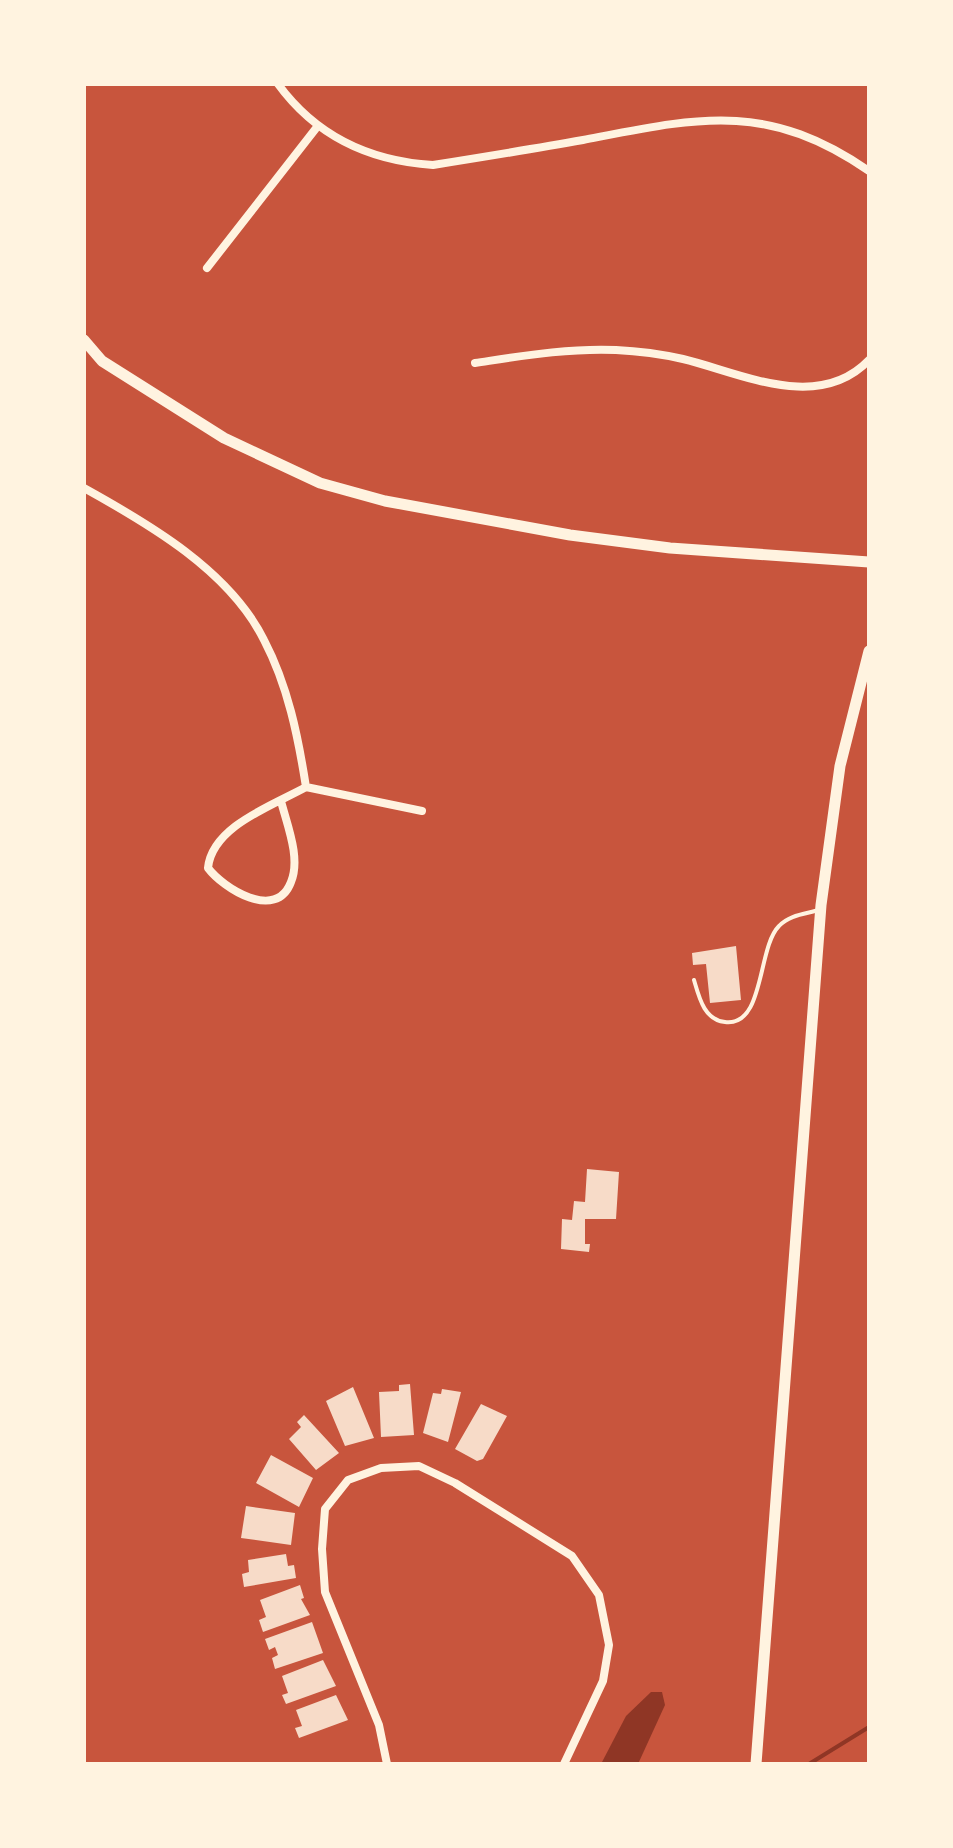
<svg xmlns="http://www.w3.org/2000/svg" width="953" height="1848" font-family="'Asap Condensed',sans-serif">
<rect width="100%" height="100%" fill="#c8553d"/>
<path fill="#8f3625" d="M651,1692H662L665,1705L638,1764H601L626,1716Z"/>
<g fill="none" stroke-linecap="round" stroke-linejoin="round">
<path stroke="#8f3625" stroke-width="4" d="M809,1764L869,1727"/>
</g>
<path fill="#f7dbc8" d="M736,946L741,1000L710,1003L706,964L693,965L692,953Z
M587,1169L619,1172L616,1219H585V1244H590L589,1252L561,1249L562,1219L572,1220L574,1201L585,1202Z
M410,1384L414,1435L381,1437L379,1392L399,1391V1385Z
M353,1387L374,1438L345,1446L326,1401Z
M442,1389L461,1392L448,1442L423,1433L433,1393L441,1394Z
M481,1404L507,1416L483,1459L477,1461L455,1449Z
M304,1415L339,1453L316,1470L289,1439L301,1427L297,1422Z
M271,1455L313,1478L299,1507L256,1483Z
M246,1506L295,1513L291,1545L241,1538Z
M286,1554L288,1566L294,1565L296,1578L244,1587L242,1574L249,1572L248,1560Z
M300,1585L304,1598L301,1599L310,1615L263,1632L259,1620L266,1617L260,1600Z
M312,1622L323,1653L275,1669L272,1658L278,1655L275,1647L269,1650L265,1639Z
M323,1660L336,1686L286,1704L282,1695L288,1693L282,1676Z
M336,1695L348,1720L299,1738L295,1728L302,1726L296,1710Z"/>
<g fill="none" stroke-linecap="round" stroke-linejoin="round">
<path stroke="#fff3e0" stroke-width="4" d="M694,980C699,997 704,1020 725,1022C765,1027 757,948 779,926C789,915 805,914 819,910"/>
<path stroke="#fff3e0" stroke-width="8" d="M278,84C316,136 370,161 433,165C483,157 533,149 583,140C697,118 766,100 869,171
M207,268L317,127
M475,363C522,356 568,348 616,350C638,351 661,354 683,359C741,373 818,413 869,360
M84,488C149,524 230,571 264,640C288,686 298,736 306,787
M306,787L422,811
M281,801C287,825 301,858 291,882C276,922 223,888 208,868C212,826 274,805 306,787
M387,1764L379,1725L325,1592L322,1549L325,1509L348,1480L381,1468L419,1466L455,1483L572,1556L599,1595L609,1645L603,1681L564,1764"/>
<path stroke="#fff3e0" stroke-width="11" d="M84,340L102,361L224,438L320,483L385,501L570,535L670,548L869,562
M756,1764L821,905L840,766L869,651"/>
</g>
<rect width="953" height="1848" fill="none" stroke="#fff3e0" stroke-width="172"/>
</svg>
